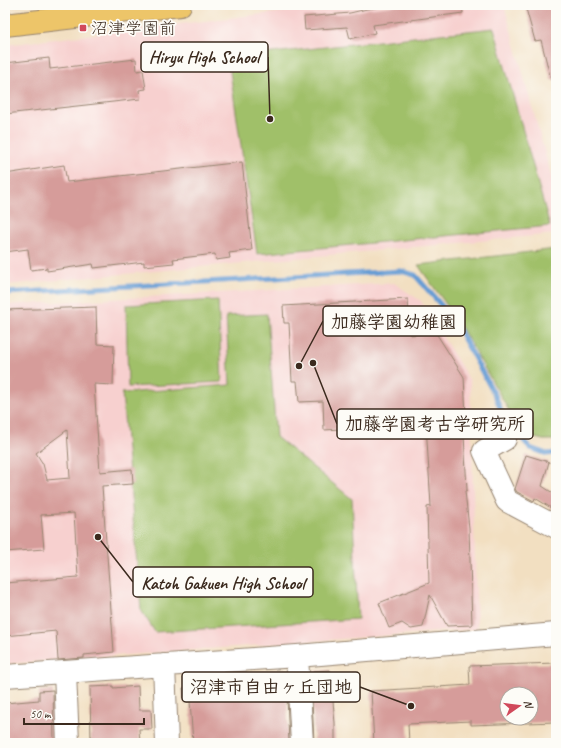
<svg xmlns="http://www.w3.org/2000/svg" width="561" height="748" font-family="Caveat,'Klee One',sans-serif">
<rect width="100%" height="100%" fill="#fdfcf7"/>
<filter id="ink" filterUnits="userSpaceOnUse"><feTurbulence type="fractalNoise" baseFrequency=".025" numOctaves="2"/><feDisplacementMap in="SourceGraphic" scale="8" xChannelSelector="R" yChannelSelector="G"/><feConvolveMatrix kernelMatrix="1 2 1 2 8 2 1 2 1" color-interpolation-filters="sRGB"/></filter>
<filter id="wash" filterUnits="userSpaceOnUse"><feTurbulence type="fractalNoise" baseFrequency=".012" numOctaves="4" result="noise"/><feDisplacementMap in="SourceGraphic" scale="16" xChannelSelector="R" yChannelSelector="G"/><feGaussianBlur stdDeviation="0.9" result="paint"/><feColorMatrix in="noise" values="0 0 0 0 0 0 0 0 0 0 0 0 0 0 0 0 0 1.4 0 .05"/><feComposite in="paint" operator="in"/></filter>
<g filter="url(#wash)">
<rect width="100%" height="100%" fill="#f2dfc1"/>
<path fill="#f7d0cf" d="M339,5H504L556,193V234L5,285V45Z
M394,283L421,301L470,381L477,629L5,664V305Z"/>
<path fill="#a0c069" stroke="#6e7544" d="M494,28L550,226L257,254L228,58Z
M556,249V440H543L523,435L456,318L418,265Z
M218,300L222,382L128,387L126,305Z
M267,314L276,437L352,499L358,619L155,632L141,610L122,393L230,385L226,316Z"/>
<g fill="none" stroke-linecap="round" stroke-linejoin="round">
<path stroke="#679dd4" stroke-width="5" d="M5,293L401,271L415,275L453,319L496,397L503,416L530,448L547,454L556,453"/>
</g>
<g id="blocks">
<path fill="#d69c9a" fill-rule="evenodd" d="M399,5H462L463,13L373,25L375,33L350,39L347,27L305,30L304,17L350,13L367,9Z
M525,5H556V80H551L541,40L535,41Z
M49,58L50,69L136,59L137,71L143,70L146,89L139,90L140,99L5,114V63Z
M242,162L252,250L229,253L230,258L216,260L215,254L173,259L174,263L144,266V262L94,268L93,264L47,271V268L31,270L28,249L5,252V174L64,165L67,182Z
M408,299L410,335L436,333L464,377L466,417H463L467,490L465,491L469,528L472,625L447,626L430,595L423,627L411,629L402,623L389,628L379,603L429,583L427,507L431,506L426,424L324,430L323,401L299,402L297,381H292L289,323H284L283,306Z
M96,307L97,344L114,345L113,385L94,384L100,472L132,469L133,484L102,486L114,652L84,655V658L58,660L56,631L5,636V583L78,577L74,513L41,515L44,549L5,552V310ZM67,430L70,478L47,480L43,464L36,453Z
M526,455L549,462L542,486L556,495V511L535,498L534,501L517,492L515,489Z
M556,663V722L471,725V721L408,724L409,743H374L371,691L470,685L469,666ZM507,694H531V718H507Z
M330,670L335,723V743H314L312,699L316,698L314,671Z
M286,674L289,743H193L190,701L184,702L183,688L190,687L189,682L216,680V677L237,675L238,678Z
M113,686V688L138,686L139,710H151L152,729H139L140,743H91L90,687Z
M53,690L54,743H5V703L39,700V691Z"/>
</g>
</g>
<g filter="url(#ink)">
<use href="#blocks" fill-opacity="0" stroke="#968470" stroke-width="1"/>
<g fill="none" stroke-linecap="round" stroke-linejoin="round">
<g stroke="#968470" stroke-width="24">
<path id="minor" d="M498,425L505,439L484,451L507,501L556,527
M297,656L302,743
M164,665L167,743
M65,673L68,743
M5,676L297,656L556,634"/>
</g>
<g stroke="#968470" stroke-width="24">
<path id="major" d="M5,25L180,5"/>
</g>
<use href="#minor" stroke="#fff" stroke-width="22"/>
<use href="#major" stroke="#edc569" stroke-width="22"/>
</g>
</g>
<rect fill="#d1495b" stroke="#fdfcf7" stroke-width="1.5" x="79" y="24" width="8" height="8" rx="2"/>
<g text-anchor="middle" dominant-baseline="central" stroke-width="3.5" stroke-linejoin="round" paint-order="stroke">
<g font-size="17" fill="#3b2a1e" stroke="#fdfcf7" text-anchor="start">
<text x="91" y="28">沼津学園前</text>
</g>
</g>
<path fill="none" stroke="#3b2a1e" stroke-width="1.5" d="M270 119L268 57M299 366L323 321M313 363L337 424M98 537L133 582M411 706L360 687"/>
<g fill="#3b2a1e" stroke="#fdfcf7" stroke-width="1.5">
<circle cx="270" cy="119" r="4"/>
<circle cx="299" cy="366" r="4"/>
<circle cx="313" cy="363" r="4"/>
<circle cx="98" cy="537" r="4"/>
<circle cx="411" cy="706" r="4"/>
</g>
<g fill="#fdfcf7" stroke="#3b2a1e" stroke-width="1.5">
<rect x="141" y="42" width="127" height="30" rx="4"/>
<rect x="323" y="306" width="142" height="30" rx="4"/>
<rect x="337" y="409" width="196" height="30" rx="4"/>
<rect x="133" y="567" width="180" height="30" rx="4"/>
<rect x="182" y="672" width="178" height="30" rx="4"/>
</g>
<g font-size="18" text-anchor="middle" font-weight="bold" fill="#3b2a1e">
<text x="204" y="63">Hiryu High School</text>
<text x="394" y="328">加藤学園幼稚園</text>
<text x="435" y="430">加藤学園考古学研究所</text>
<text x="223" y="589">Katoh Gakuen High School</text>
<text x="271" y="693">沼津市自由ヶ丘団地</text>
</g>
<rect width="561" height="748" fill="none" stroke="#fdfcf7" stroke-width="20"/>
<g transform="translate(519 706) rotate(76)"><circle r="19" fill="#fdfcf7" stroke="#afa8a0"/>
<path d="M0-3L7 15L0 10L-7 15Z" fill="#d1495b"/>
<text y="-6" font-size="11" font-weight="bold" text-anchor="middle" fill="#3b2a1e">N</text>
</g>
<path d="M24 718v6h120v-6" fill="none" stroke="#3b2a1e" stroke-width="2"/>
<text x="30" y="718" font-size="12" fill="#3b2a1e" stroke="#fdfcf7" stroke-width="3" paint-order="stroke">50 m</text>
</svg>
